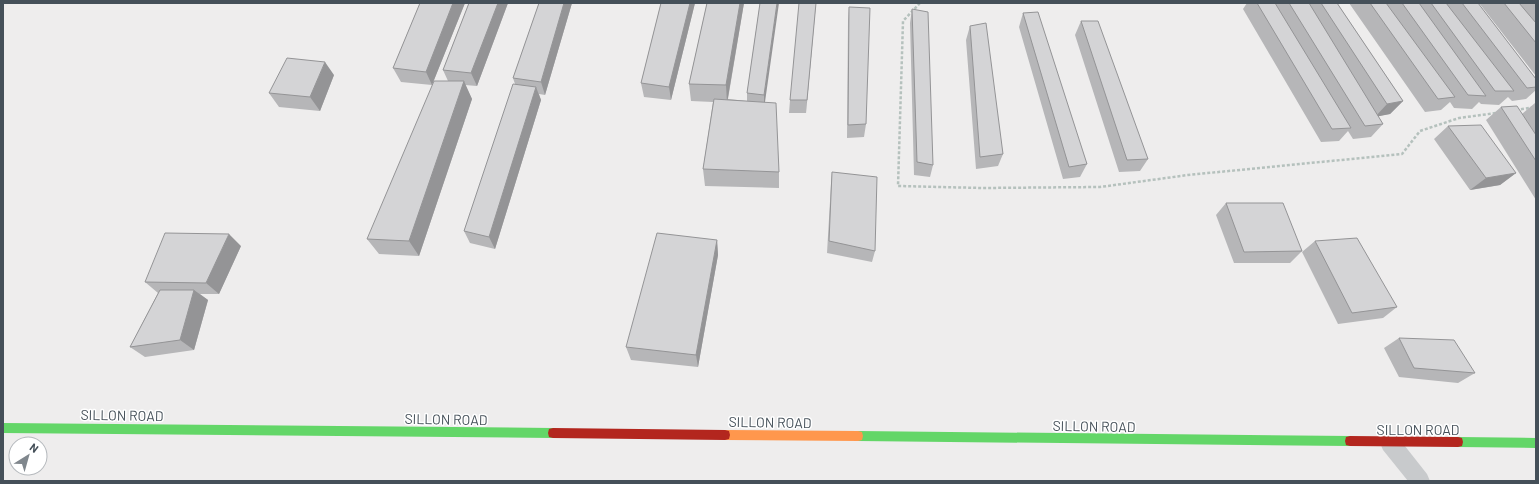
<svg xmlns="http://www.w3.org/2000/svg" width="1539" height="484" font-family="Barlow,sans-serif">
<rect width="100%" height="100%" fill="#eeeded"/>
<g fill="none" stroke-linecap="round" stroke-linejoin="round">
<path stroke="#b5c1bd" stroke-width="2.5" stroke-dasharray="3 2" stroke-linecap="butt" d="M920,3L903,21L898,186L982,188L1100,187L1188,175L1402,154L1420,131L1459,118L1496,113
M1516,110L1536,107"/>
<path fill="#c8cacc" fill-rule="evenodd" d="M1390,434L1397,436L1427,474L1430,481H1408L1383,450L1380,443L1383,436Z"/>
<path fill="#63d668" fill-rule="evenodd" d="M3,423L553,428L557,429L558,433L557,437L553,438L3,433Z
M858,431L1350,436L1354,437L1355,441L1354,445L1350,446L858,441L854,440L853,436L854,432Z
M1458,437L1536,438V448L1458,447L1454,446L1453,442L1454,438Z"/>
<path fill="#ff974d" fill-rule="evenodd" d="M725,430L858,431L862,432L863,436L862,440L858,441L725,440L721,439L720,435L721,431Z"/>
<path fill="#b3261e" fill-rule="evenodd" d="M553,428L725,430L729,431L730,435L729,439L725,440L553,438L549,437L548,433L549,429Z
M1350,436L1458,437L1462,438L1463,442L1462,446L1458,447L1350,446L1346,445L1345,441L1346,437Z"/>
</g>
<path fill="#b6b6b8" d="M420,3H465L432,85L401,82L393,68Z
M469,3H508L477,86L465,85L472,99L419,256L379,254L367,239L448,81L443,70Z
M539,3H572L545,95L539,94L541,100L495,249L470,243L464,231L515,84L513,78Z
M661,3H695L671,100L644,97L641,83Z
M707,3H744L728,99L747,101V93L760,3L765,102L779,172V188L705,186L703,169L713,102L691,101L689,84Z
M816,3L806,113H789L790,100Z
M1247,3H1275V4V3H1337L1403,101L1390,114L1378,116L1383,124L1371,137L1353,139L1348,131L1339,141L1321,142L1243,9Z
M1349,3H1478L1536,79V90L1526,99L1512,101L1508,97L1499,105L1481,104L1479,102L1472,109L1454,108L1450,102L1441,110L1425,112Z
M1479,3H1536V76Z
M849,7L866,124L864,137L847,138L848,21Z
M912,9L933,165L930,177L914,175L910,23Z
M1023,13L1087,164L1080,177L1063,179L1019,27Z
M1081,21L1148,159L1140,171L1119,172L1075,35Z
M970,26L1003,154L998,166L976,169L966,40Z
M334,75L320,111L279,107L269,93Z
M1535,103H1536V200L1486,120L1501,107L1522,114Z
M1448,126L1516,173L1500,185L1470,190L1434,139Z
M832,172L875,251L872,262L827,253L831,184Z
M1226,203L1302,251L1290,263H1234L1216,215Z
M717,240L718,255L698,367L631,360L626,347Z
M1315,241L1397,307L1383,318L1338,324L1302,252Z
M241,246L219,294H200L208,300L194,350L145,357L130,347L158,293L145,282Z
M1399,338L1475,373L1458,383L1399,377L1384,348Z"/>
<path fill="#949496" d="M453,3H465L432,85L426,72Z
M498,3H508L477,86L471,73Z
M564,3H572L545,95L541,82Z
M690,3H695L671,100L669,87Z
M740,3H744L727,103L726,85Z
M777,3H779L764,109V95Z
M816,3L806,113L807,100Z
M325,62L334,75L320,111L310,97Z
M464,81L472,99L419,256L409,241Z
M536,87L541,100L495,249L489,237Z
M1403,101L1390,114L1375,117L1387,104Z
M1516,173L1500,185L1470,190L1486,178Z
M229,234L241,246L219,294L206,283Z
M717,240L718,255L698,367L696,355Z
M194,290L208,300L194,350L180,340Z"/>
<path fill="#d4d4d6" stroke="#949496" d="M420,3H453L426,72L393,68Z
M469,3H498L471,73L443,70Z
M539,3H564L541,82L513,78Z
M661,3H690L669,87L641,83Z
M707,3H740L726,85L689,84Z
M760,3H777L764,95L747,93Z
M799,3H816L807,100H790Z
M1257,3H1275L1351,128L1332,129Z
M1289,3H1309L1383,124L1365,126Z
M1321,3H1337L1403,101L1387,104Z
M1370,3H1386L1455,97L1438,99Z
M1402,3H1419L1486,96L1468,95Z
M1431,3H1446L1514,91H1495Z
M1462,3H1478L1536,79V87L1527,88Z
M1504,3H1519L1536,23V43Z
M849,7L870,8L866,124L848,125Z
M912,9L928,12L933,165L917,162Z
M1038,12L1087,164L1069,167L1023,13Z
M1081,21H1098L1148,159L1127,160Z
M986,23L1003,154L980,157L970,26Z
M287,58L325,62L310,97L269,93Z
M434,81H464L409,241L367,239Z
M513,84L536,87L489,237L464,231Z
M714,99L776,103L779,172L703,169Z
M1517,106L1536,135V161L1501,107Z
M1481,125L1516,173L1486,178L1448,126Z
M832,172L877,177L875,251L829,241Z
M1226,203H1283L1302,251L1244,252Z
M165,233L229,234L206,283L145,282Z
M657,233L717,240L696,355L626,347Z
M1357,238L1397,307L1352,313L1315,241Z
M160,290H194L180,340L130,347Z
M1399,338L1454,340L1475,373L1414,368Z"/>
<g text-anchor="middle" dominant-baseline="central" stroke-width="3" stroke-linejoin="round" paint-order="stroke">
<g font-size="14" fill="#455059" stroke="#fff">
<text transform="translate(122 415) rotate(1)">SILLON ROAD</text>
<text transform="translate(446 419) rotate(1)">SILLON ROAD</text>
<text transform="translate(770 422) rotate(1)">SILLON ROAD</text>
<text transform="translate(1094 426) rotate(1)">SILLON ROAD</text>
<text x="1418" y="429">SILLON ROAD</text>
</g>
</g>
<rect width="1539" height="484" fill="none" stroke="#455059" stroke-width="8"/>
<g transform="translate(28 456) rotate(37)"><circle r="19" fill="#ffffff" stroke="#b5b9bd"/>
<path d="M0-3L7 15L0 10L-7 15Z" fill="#80878d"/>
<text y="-6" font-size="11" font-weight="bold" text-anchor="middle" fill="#455059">N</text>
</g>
</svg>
